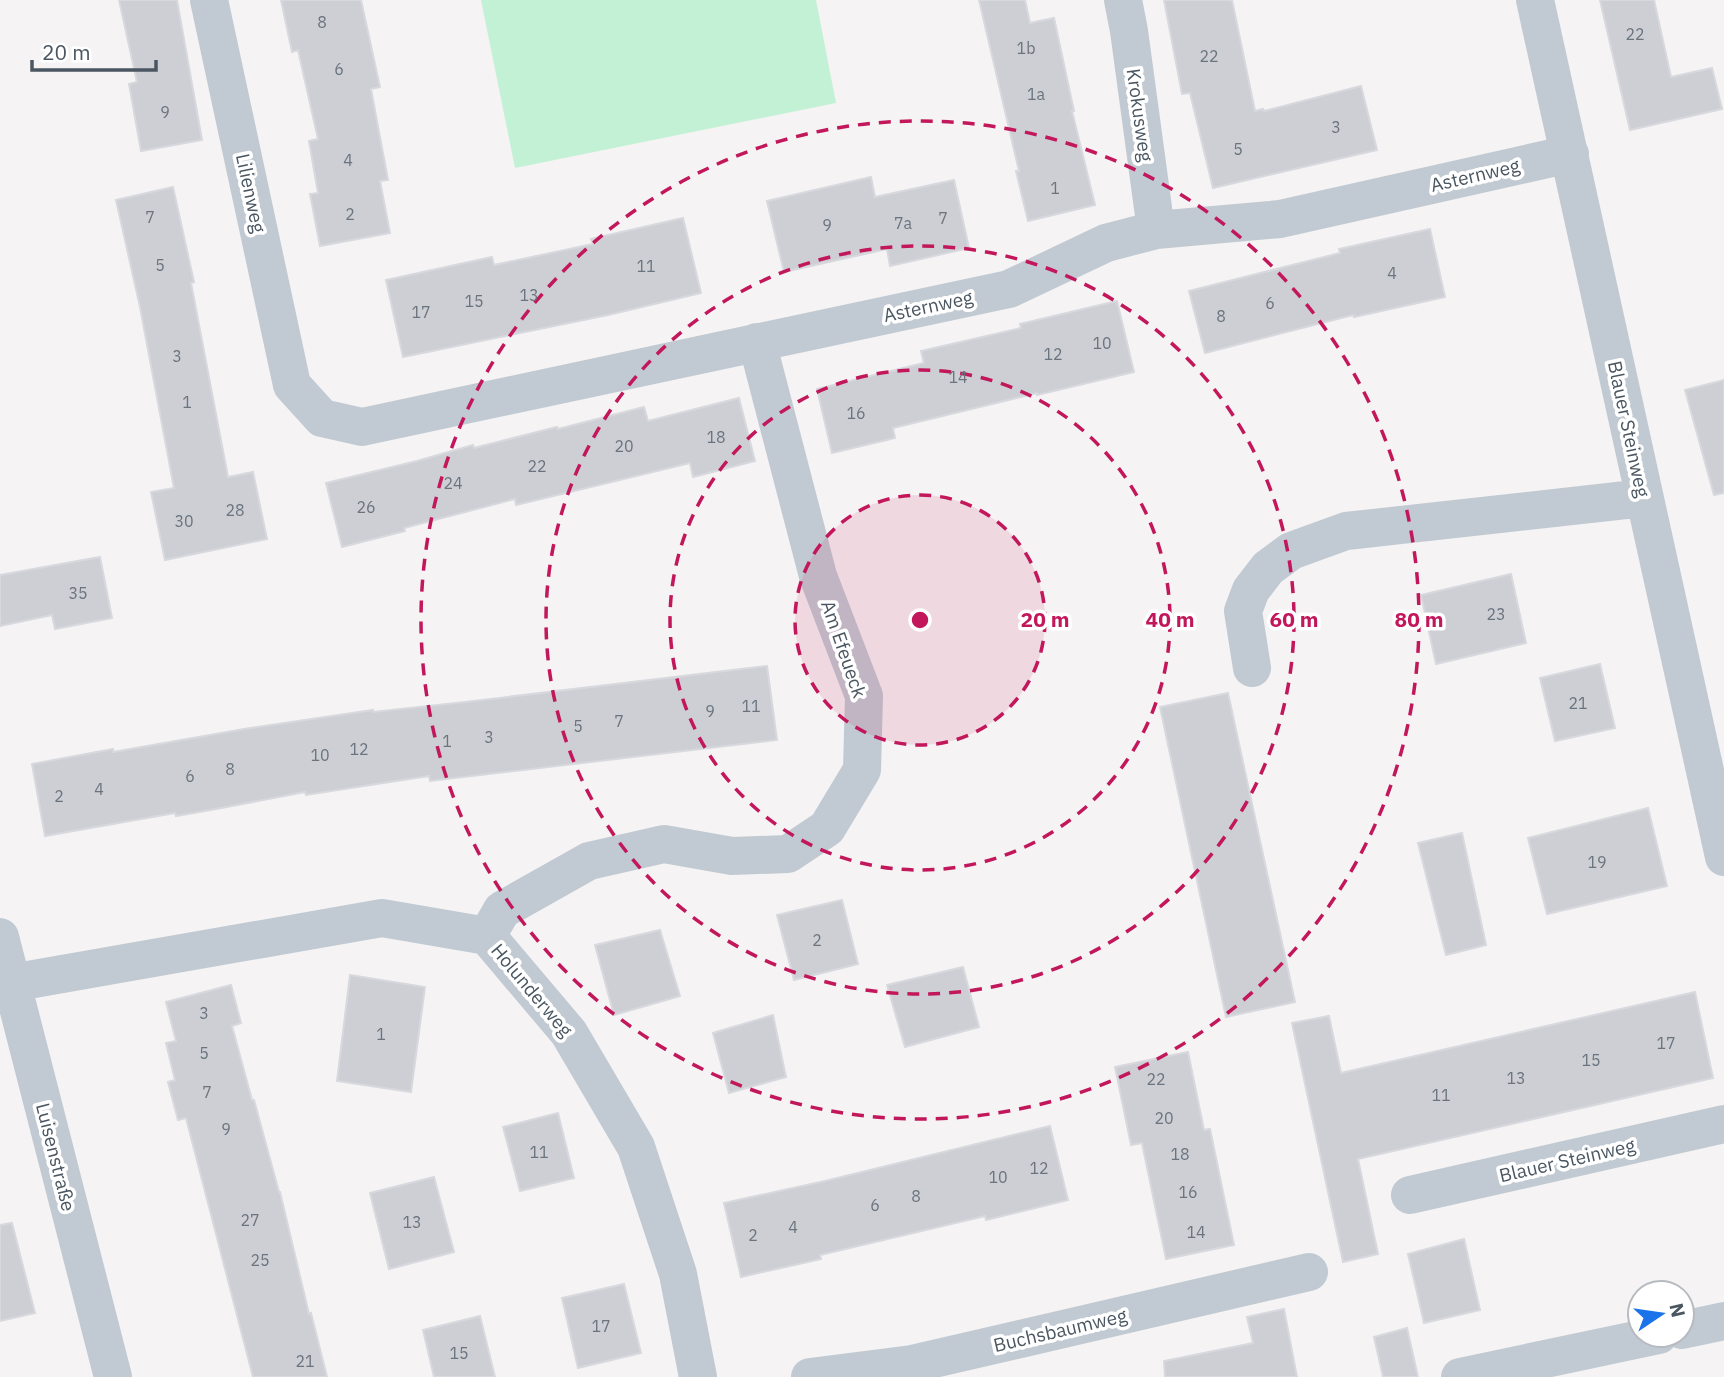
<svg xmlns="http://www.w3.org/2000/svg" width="1724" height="1377" font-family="'IBM Plex Sans',sans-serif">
<rect width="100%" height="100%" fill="#f5f3f3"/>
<path fill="#c3f1d5" d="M481,0H816L836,103L515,168Z"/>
<path fill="#cdcfd5" stroke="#d7d9de" stroke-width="2" d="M119,0H177L202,140L141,151L129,84L137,82Z
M281,0H361L380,87L371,89L388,180L380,181L390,233L320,246L310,194L318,193L309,141L318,139L298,50L292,52Z
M979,0H1025L1030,23L1054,18L1074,111H1072L1095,205L1028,221L1016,171H1019Z
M1164,0H1232L1255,111L1263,109L1264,111L1361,86L1377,150L1213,188L1190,93L1182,94Z
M1600,0H1654L1671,77L1712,68L1722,109L1630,130Z
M871,177L875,197L954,180L969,248L890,266L887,249L784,272L767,201Z
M173,187L194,282L191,283L228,477L253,472L267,539L165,560L151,492L174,488L140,307L116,200Z
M683,218L701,293L608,315L403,357L386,280L492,257L494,265L593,244L591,239Z
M1430,229L1445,297L1354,317L1353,315L1205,353L1189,291L1340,253L1339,249Z
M1117,301L1134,372L1037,395V393L893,428L895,438L832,453L817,389L924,363L921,351L1021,328L1020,324Z
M1724,380V493L1714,495L1685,390Z
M739,398L755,461L693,477L690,463L516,505L515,499L404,528L405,531L342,547L326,483L417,461L473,445L474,448L557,427L558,429L644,407L648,421Z
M100,557L112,618L55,629L52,615L0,626V575Z
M1511,574L1526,643L1436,664L1421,595Z
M1600,664L1615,728L1555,741L1540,678Z
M767,666L777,740L430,781L429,776L306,795L305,792L216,809L176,816L175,813L45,836L32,764L113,749V752L244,729L373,710V712L465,702Z
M1228,693L1295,1002L1226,1017L1160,707Z
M1648,808L1667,886L1547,914L1528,838Z
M1462,833L1486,945L1446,955L1418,843Z
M842,900L858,964L794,980L777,915Z
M660,930L680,996L614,1015L595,945Z
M963,967L979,1027L905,1047L887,985Z
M350,975L425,987L411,1092L337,1081Z
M231,985L241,1023L232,1026L252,1100H254L279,1192H280L309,1314L311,1313L327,1377H253L186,1118L178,1120L168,1082L175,1080L166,1043L176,1041L166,1002Z
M1695,992L1713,1078L1358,1159L1378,1254L1343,1262L1292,1023L1329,1016L1341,1073Z
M773,1015L786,1077L729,1093L713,1033Z
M1188,1052L1204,1130L1210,1129L1234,1245L1166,1259L1142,1143L1131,1145L1115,1067Z
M558,1113L574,1178L520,1191L503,1127Z
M1050,1126L1068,1200L986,1220L985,1216L820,1255L821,1259L741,1277L724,1203L825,1181Z
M434,1177L454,1252L389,1269L370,1193Z
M12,1223L35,1313L0,1321V1225Z
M1464,1239L1480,1310L1424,1323L1408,1254Z
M624,1284L641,1353L578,1368L562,1298Z
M1284,1309L1297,1377H1165L1164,1361L1253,1343L1247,1317Z
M480,1316L495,1377H434L423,1330Z
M1407,1328L1418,1377H1383L1374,1337Z"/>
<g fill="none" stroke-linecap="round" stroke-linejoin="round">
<path stroke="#c1cad2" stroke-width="38" d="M209,0L292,385L322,418L362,427L1009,289L1106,243L1156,230L1280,219L1570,154
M1123,0L1129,31L1156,230
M1535,0L1724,857
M1252,668L1243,611L1251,590L1268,568L1291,551L1346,531L1644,498
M487,936L502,910L589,861L664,844L732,856L788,854L827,828L862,770L864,696L818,576L757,342
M0,937L113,1377
M11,983L382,918L487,936L569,1033L636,1147L678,1274L698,1377
M1410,1195L1724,1124
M1682,1330L1724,1321
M810,1377L912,1364L1309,1272
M1460,1377L1659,1335"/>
</g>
<circle cx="920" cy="620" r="125" fill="#c2185b" fill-opacity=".12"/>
<g fill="none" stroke="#c2185b" stroke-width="3.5" stroke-dasharray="12 9">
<circle cx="920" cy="620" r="125"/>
<circle cx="920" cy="620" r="250"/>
<circle cx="920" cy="620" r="374"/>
<circle cx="920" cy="620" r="499"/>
</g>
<g text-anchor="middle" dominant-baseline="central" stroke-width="7" stroke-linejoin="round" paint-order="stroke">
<g font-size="16" fill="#6b747e">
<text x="322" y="22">8</text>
<text x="1635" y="34">22</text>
<text x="1026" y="48">1b</text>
<text x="1209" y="56">22</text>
<text x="339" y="69">6</text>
<text x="1036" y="94">1a</text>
<text x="165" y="112">9</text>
<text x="1336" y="127">3</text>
<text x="1238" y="149">5</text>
<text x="348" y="160">4</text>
<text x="1055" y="188">1</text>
<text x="350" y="214">2</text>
<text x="150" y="217">7</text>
<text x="943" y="218">7</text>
<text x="903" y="223">7a</text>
<text x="827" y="225">9</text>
<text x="160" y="265">5</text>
<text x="646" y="266">11</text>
<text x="1392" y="273">4</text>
<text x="529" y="295">13</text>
<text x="474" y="301">15</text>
<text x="1270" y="303">6</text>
<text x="421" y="312">17</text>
<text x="1221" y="316">8</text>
<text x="1102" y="343">10</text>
<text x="1053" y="354">12</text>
<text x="177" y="356">3</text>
<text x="958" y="377">14</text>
<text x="187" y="402">1</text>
<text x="856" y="413">16</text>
<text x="716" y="437">18</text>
<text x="624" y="446">20</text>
<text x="537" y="466">22</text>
<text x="453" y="483">24</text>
<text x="366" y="507">26</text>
<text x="235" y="510">28</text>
<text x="184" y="521">30</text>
<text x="78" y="593">35</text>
<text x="1496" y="614">23</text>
<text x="1578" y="703">21</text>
<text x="751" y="706">11</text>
<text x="710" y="711">9</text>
<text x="619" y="721">7</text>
<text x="578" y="726">5</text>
<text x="489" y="737">3</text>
<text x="447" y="741">1</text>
<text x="359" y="749">12</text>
<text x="320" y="755">10</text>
<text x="230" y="769">8</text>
<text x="190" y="776">6</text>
<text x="99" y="789">4</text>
<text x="59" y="796">2</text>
<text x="1597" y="862">19</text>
<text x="817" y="940">2</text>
<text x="204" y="1013">3</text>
<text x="381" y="1034">1</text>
<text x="1666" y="1043">17</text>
<text x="204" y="1053">5</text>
<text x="1591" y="1060">15</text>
<text x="1516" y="1078">13</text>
<text x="1156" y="1079">22</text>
<text x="207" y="1092">7</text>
<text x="1441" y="1095">11</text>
<text x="1164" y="1118">20</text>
<text x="226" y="1129">9</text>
<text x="539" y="1152">11</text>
<text x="1180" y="1154">18</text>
<text x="1039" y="1168">12</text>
<text x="998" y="1177">10</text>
<text x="1188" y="1192">16</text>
<text x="916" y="1196">8</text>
<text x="875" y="1205">6</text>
<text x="250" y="1220">27</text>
<text x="412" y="1222">13</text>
<text x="793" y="1227">4</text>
<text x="1196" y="1232">14</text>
<text x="753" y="1235">2</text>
<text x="260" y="1260">25</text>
<text x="601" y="1326">17</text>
<text x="459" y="1353">15</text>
<text x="305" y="1361">21</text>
</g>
<g font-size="19" fill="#4a5661" stroke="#fff">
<text transform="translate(1140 115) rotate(82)">Krokusweg</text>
<text transform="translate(1475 175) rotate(-13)">Asternweg</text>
<text transform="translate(251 193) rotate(78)">Lilienweg</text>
<text transform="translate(928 306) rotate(-12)">Asternweg</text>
<text transform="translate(1629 429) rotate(78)">Blauer Steinweg</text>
<text transform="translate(844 649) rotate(71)">Am Efeueck</text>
<text transform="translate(532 990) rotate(50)">Holunderweg</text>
<text transform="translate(56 1157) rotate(76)">Luisenstraße</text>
<text transform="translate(1567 1160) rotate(-13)">Blauer Steinweg</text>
<text transform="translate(1060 1330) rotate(-13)">Buchsbaumweg</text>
</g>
</g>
<circle cx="920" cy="620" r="10" fill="#c2185b" stroke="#fff" stroke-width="3.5"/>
<g font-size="21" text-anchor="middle" font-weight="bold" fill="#c2185b" stroke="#fff" stroke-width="7" stroke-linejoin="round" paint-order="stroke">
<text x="1045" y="627">20 m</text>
<text x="1170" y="627">40 m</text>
<text x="1294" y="627">60 m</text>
<text x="1419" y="627">80 m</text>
</g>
<g transform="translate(1661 1314) rotate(77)"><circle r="33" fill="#ffffff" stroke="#b7bbc0" stroke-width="2"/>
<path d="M0-5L12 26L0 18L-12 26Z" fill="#1a73e8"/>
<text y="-10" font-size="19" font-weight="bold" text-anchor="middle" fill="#4a5661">N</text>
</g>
<path d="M32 60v10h124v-10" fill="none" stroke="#4a5661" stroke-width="3.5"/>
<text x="42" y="60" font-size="21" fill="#4a5661" stroke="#ffffff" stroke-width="5" paint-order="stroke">20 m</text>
</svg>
